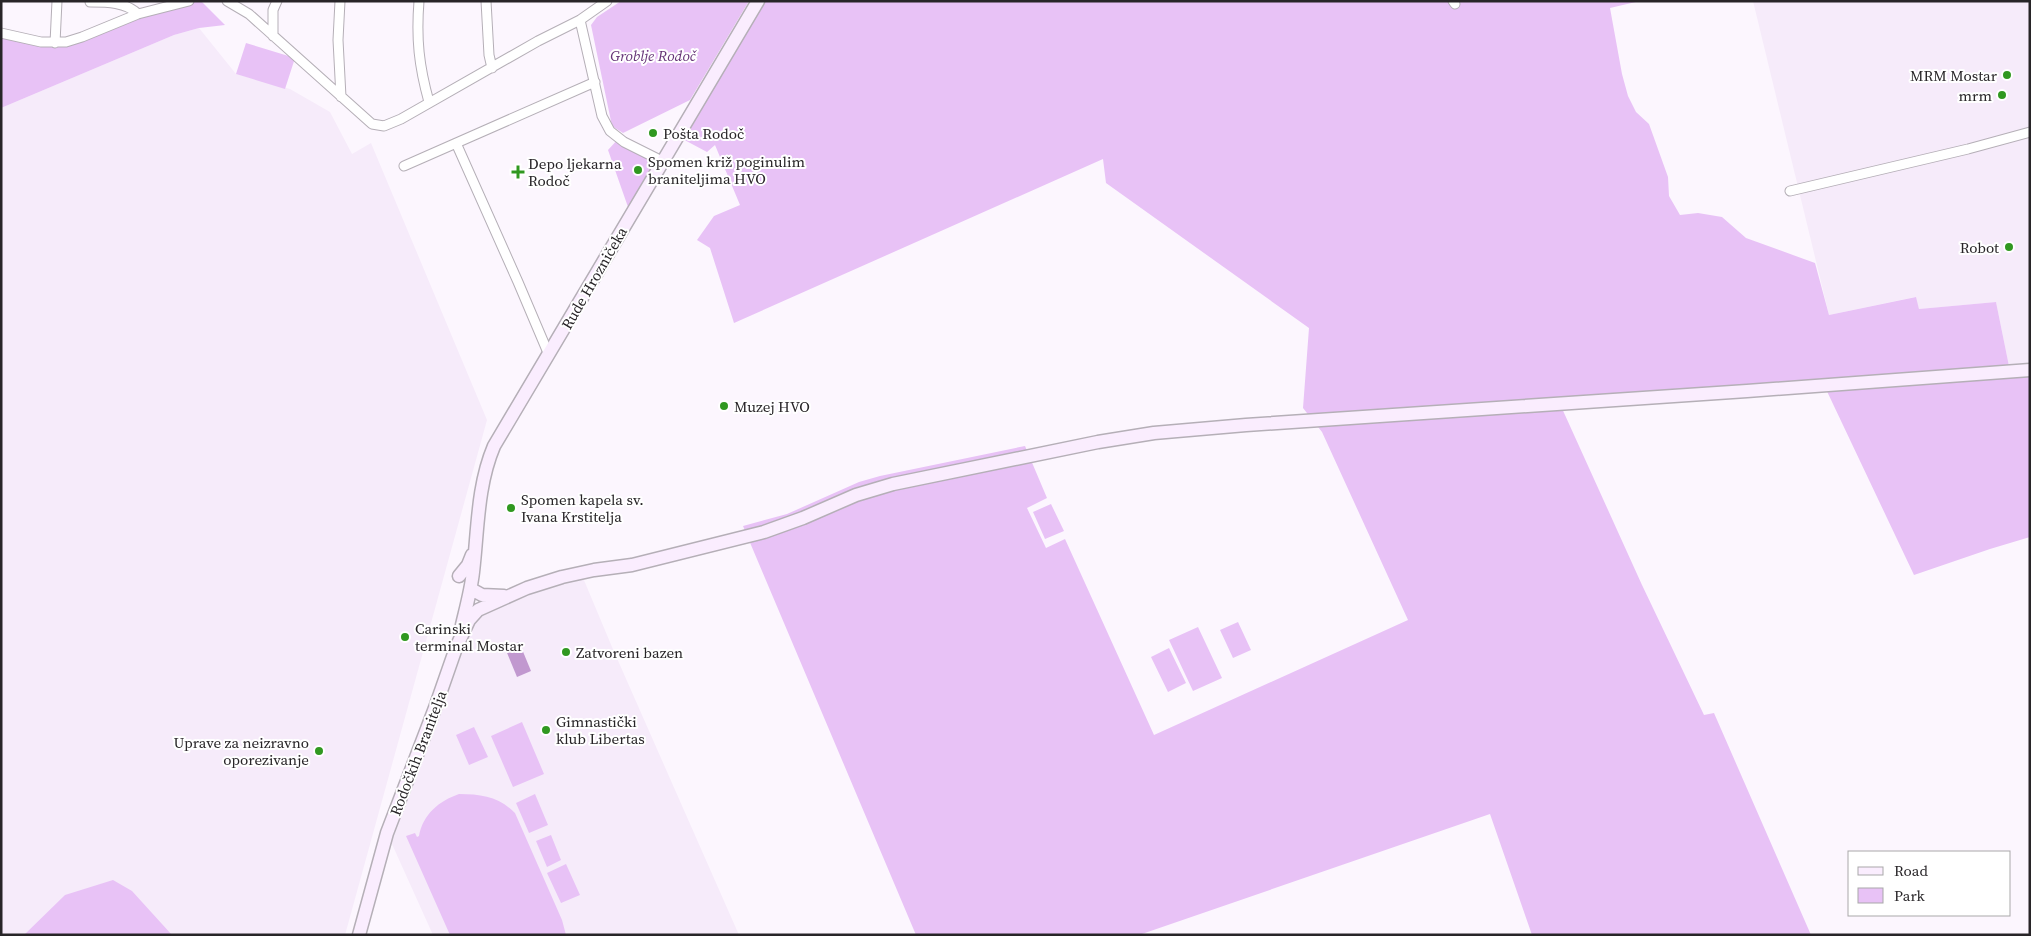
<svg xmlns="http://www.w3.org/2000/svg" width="2031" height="936" font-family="'Source Serif 4',serif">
<rect width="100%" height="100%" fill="#fcf6fe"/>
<path fill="#f6ebfa" d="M1753,1H2030V370L2010,371L1996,302L1919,309L1915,297L1829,315Z
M199,28L236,74L290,89L330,112L352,154L371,143L487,420L345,935H1V108L174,35Z
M581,573L612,647L739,935H433L387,833L474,614Z"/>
<path fill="#e8c2f6" d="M198,1H201L225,25L199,28L174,35L1,108V36L48,45L138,17Z
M621,1H749L690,100L623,133L612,126L591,25L597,17Z
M758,1H1453L1455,4L1460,1H1640L1610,8L1622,74L1628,96L1636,112L1649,124L1668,177L1669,196L1680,215L1698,213L1722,217L1746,238L1815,263L1829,315L1916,297L1919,309L1996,302L2010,371L2030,370V537L1990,549L1914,575L1824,385L1560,404L1642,585L1704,715L1714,713L1811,935H1532L1490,814L1139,935H916L743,526L787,514L859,482L880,476L1025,446L1047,498L1027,508L1046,548L1065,539L1154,735L1408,620L1322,432L1303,408L1309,328L1106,183L1103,159L734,323L710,248L697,240L714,216L740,205L715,145L707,152L677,136Z
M246,43L295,58L285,89L236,74Z
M619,138L662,161L635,208L628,207L608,150Z
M1051,504L1064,531L1045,539L1033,512Z
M1238,622L1251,650L1233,658L1220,630Z
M1198,627L1222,678L1193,691L1169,640Z
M1169,648L1186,683L1168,692L1151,657Z
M522,722L544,774L513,787L491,736Z
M474,727L488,757L469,765L456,735Z
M459,794C482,794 499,797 515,813L562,920L566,935H450L406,836L415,833L417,837L419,836C423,814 439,801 459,794Z
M535,794L548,825L529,833L516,803Z
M551,835L561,860L547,867L536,841Z
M566,864L580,895L561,903L547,873Z
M113,880L132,891L172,935H24L65,895Z"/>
<path fill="#c198cf" d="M519,642L531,671L517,677L505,648Z"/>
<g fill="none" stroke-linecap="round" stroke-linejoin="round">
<g stroke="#b5afb7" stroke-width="11">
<path id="street" d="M227,1L249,14L372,124L384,126L401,119L538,41L580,20L607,1
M340,1L338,40L341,97
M419,1C416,39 419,66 429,102
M486,1L489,55L492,68
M1453,1L1455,4
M90,2C107,2 126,2 138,14
M580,20L602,116L610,131L624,142L662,161
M1,33L41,42H66L82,37L138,14L189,1
M273,36V10L277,1
M55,43L57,1
M456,143L518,282L549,355
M404,166L595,82
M1790,191L1968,149L2030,132"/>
</g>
<g stroke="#b5afb7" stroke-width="15">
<path id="secondary" d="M459,576L468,565L472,555
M471,589L482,595L504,596
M462,625C466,608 471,590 473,572C478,530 477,486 494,446L758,1
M454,652L469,620L478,610L527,588L562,577L594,570L632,565L764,532L803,518L856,495L893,484L1098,442L1154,433L1246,425L1747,391L2030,370
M359,935L387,833L435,708L457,645"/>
</g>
<use href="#street" stroke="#fff" stroke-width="9"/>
<use href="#secondary" stroke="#faedfe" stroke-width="12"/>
</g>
<g fill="#309820" stroke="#fff" stroke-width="2">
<circle cx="2007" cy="75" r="5"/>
<circle cx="2002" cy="95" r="5"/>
<circle cx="653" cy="133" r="5"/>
<circle cx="638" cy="170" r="5"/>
<path d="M515.5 164.5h5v5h5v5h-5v5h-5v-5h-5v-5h5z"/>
<circle cx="2009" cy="247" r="5"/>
<circle cx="724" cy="406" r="5"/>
<circle cx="511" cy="508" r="5"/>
<circle cx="405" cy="637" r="5"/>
<circle cx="566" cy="652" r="5"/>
<circle cx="546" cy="730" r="5"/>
<circle cx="319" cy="751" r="5"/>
</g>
<g text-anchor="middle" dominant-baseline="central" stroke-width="4" stroke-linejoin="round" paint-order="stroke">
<g font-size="15" font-style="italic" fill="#663477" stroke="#fff">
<text x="653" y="55">Groblje Rodoč</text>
</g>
<g font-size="15" fill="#282528" stroke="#fff" text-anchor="start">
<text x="1997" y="75" text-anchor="end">MRM Mostar</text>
<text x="1992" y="95" text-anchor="end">mrm</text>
<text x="663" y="133">Pošta Rodoč</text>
<text x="648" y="161">Spomen križ poginulim<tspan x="648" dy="17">braniteljima HVO</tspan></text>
<text x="528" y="163">Depo ljekarna<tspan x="528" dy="17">Rodoč</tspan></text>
<text x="1999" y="247" text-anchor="end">Robot</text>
<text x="734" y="406">Muzej HVO</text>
<text x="521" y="499">Spomen kapela sv.<tspan x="521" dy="17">Ivana Krstitelja</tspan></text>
<text x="415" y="628">Carinski<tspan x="415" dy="17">terminal Mostar</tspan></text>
<text x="576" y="652">Zatvoreni bazen</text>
<text x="556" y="721">Gimnastički<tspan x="556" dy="17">klub Libertas</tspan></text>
<text x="309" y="742" text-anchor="end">Uprave za neizravno<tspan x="309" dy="17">oporezivanje</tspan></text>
</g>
<g font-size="15" fill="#282528" stroke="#fff">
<text transform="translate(594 278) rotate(-60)">Rude Hrozničeka</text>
<text transform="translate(418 753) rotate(-69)">Rodočkih Branitelja</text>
</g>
</g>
<rect width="2031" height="936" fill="none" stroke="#282528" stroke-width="5"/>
<rect x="1848" y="851" width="162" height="65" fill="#ffffff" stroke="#a9a8a9"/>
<rect x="1858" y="867" width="25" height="8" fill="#faedfe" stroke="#a9a8a9"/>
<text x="1894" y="876" font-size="15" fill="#282528">Road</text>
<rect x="1858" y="888" width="25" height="15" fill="#e8c2f6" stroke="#a9a8a9"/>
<text x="1894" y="901" font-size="15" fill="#282528">Park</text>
</svg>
